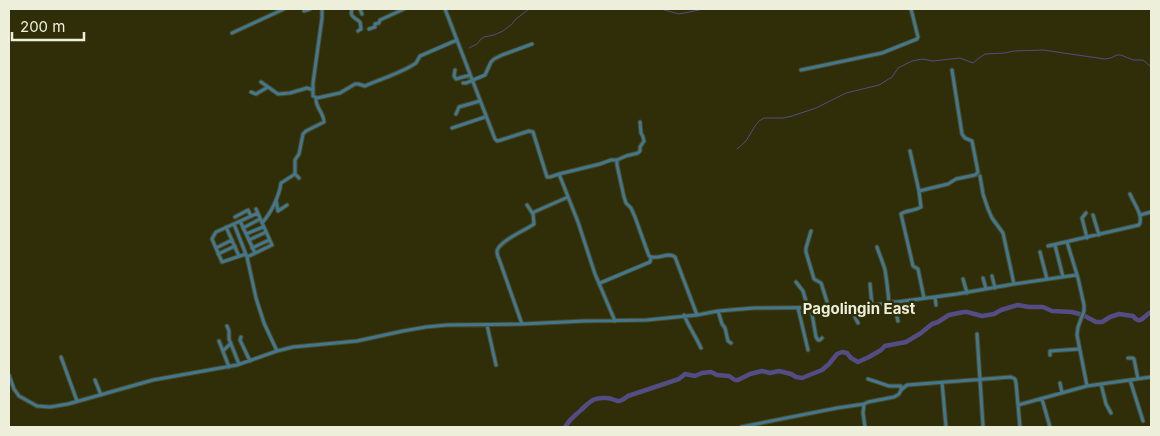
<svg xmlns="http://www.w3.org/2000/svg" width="1160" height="436" font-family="Inter,sans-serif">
<rect width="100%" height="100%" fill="#2f2e09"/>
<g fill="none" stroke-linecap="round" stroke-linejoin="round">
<path stroke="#544c84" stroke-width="1" d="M661,9L679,14L699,10L702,9
M469,48L477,44L481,39L484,37L494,35L503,31L512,24L516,19L529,9
M737,149L746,141L755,126L759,121L764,118H783L792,116L816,108L846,93L879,85L892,77L898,68L912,61L922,59L933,61L960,58L973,63L979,58L985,54L1005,53L1014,51L1043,50L1105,59L1111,58L1117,55H1121L1133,60H1143L1151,67
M166,427H169"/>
<path stroke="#544c84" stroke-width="4.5" d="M565,427C571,417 574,417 581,410C590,402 593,397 606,398C618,398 615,406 628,396L679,379L685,374L695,376L702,373L711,372L717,375L729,376L735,380H738L750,374L762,371L770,373L779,371L791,374L796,377L802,378L822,370L829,364L837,354L842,352L847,353L851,358L858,362L869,357L881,350L885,346L906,342L921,333L932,324L938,322L949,315L964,312H967L982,316L994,314L1001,310L1018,305L1029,307H1043L1052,311L1072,312L1083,315L1096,322H1102L1110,317L1119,314L1133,316C1141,326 1143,316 1151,312"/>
<g stroke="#4a4926" stroke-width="5">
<path id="minor" d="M322,9V18L313,83V96L317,98L340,93L355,84H358L365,86C381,79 398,74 413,65L416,63L420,56L457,40
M352,9C349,17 356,18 360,22L361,29L358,31
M360,9L362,14
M445,9L495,139L497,141L501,140L529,131L533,132L547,177H550L559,174L578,222L595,274L615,321
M304,11L310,9
M369,29L375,27V24L379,23L380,20L404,9
M232,33L284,9
M455,70L454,76L456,79L470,75
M801,70L882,53L917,39L918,37L911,9
M261,82L278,94L290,93L307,88L313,90
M463,83H466L485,75L491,62L494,59L502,55L532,44
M251,92L256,94L268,87
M456,114L459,107L480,101
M452,128L485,117
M910,151L919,191
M617,160L626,156L638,153L640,151V147L644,141L643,137L641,133L640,122
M295,174V160L299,154L303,134L306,131L324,122C324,113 315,107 316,98
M559,174L600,164L611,160H617V165L624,197L626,203L631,208L635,217L649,256C658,261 667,251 675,257L697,315
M980,176L983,194L988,209L992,218L1003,233L1014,284
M276,200L278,211L287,205
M527,205L533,214
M1086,213L1082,218L1087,238
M1093,215L1099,235
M1140,215L1151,212
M235,217L248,210L251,216
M240,221L255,253
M262,223C271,213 279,197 281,183L295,174L299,178
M234,224L247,257L256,298L264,323L277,351
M226,227L239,256
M243,228L260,219
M811,231L806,248V252L814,279L821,283L822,286L829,308
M246,234L263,227
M249,240L266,232
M1067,242L1078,278L1084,305V311L1078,327L1077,335L1087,386
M1055,245L1063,277
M1048,246L1139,225C1144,216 1134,204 1130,194
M877,247C879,254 883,262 885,270C887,281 888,292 889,303
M216,248L232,240
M252,248L269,240
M1040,252L1047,279
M218,254L235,246
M246,254L222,262L212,239L213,237L216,232L258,213
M247,257L272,245L256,209
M992,276L995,288
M983,278L986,289
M963,279L967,293
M796,282L803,291L808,308
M600,283L650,262L651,258
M870,284L872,305
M935,297L936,305
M924,298L918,269L913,266L901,214C906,210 915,211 921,207L919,191L948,184L956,179L975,175L978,172L972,141L965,138L962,134L952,70
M893,302L898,321
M854,307L855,317L858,323
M798,308L808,350
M811,308L816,337L818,340H820L822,338
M718,311L722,324L725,328L728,341L731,343
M684,315C689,327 696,337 701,348
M522,324L499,259C498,257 497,253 497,251C499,241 526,230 534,224L533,214L534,212L568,197
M487,325L496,365
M227,326L229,331V339L239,364
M977,334L983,426
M241,337L240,340L250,361
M219,341L229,367
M223,351L231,343
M1050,355V351L1079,349
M61,357L77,401
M1128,358H1133L1134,359L1138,379
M9,375L14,389L19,396L37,406L50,407L68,404L153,380L237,365L277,351L293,347L357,341L403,331L426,327L447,325L522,324L584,321L647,320L697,315L718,311L754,308L859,307L957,294L1014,284L1076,275
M868,379L889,386H901V389
M95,380L101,395
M1130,380L1143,421
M942,382L946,427
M1060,383L1062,393
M1101,384L1106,404L1111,413
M1042,399L1050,427
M864,404L863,413L865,427
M1018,405L1087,386L1151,377
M741,427L837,408L864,404L868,402L894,397L899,394L901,390L907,385L1011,377L1015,379L1016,383L1020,427"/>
</g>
<use href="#minor" stroke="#42778e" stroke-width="3"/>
</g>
<g text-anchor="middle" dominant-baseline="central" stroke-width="5" stroke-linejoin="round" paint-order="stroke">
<g font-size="15" font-weight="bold" fill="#eeefda" stroke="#2f2e09">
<text x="859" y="308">Pagolingin East</text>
</g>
</g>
<rect width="1160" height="436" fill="none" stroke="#eeefda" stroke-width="20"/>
<path d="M12 32v8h72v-8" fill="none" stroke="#eeefda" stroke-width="2.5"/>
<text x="20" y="32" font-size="15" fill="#eeefda" stroke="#2f2e09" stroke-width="4" paint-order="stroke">200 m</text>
</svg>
